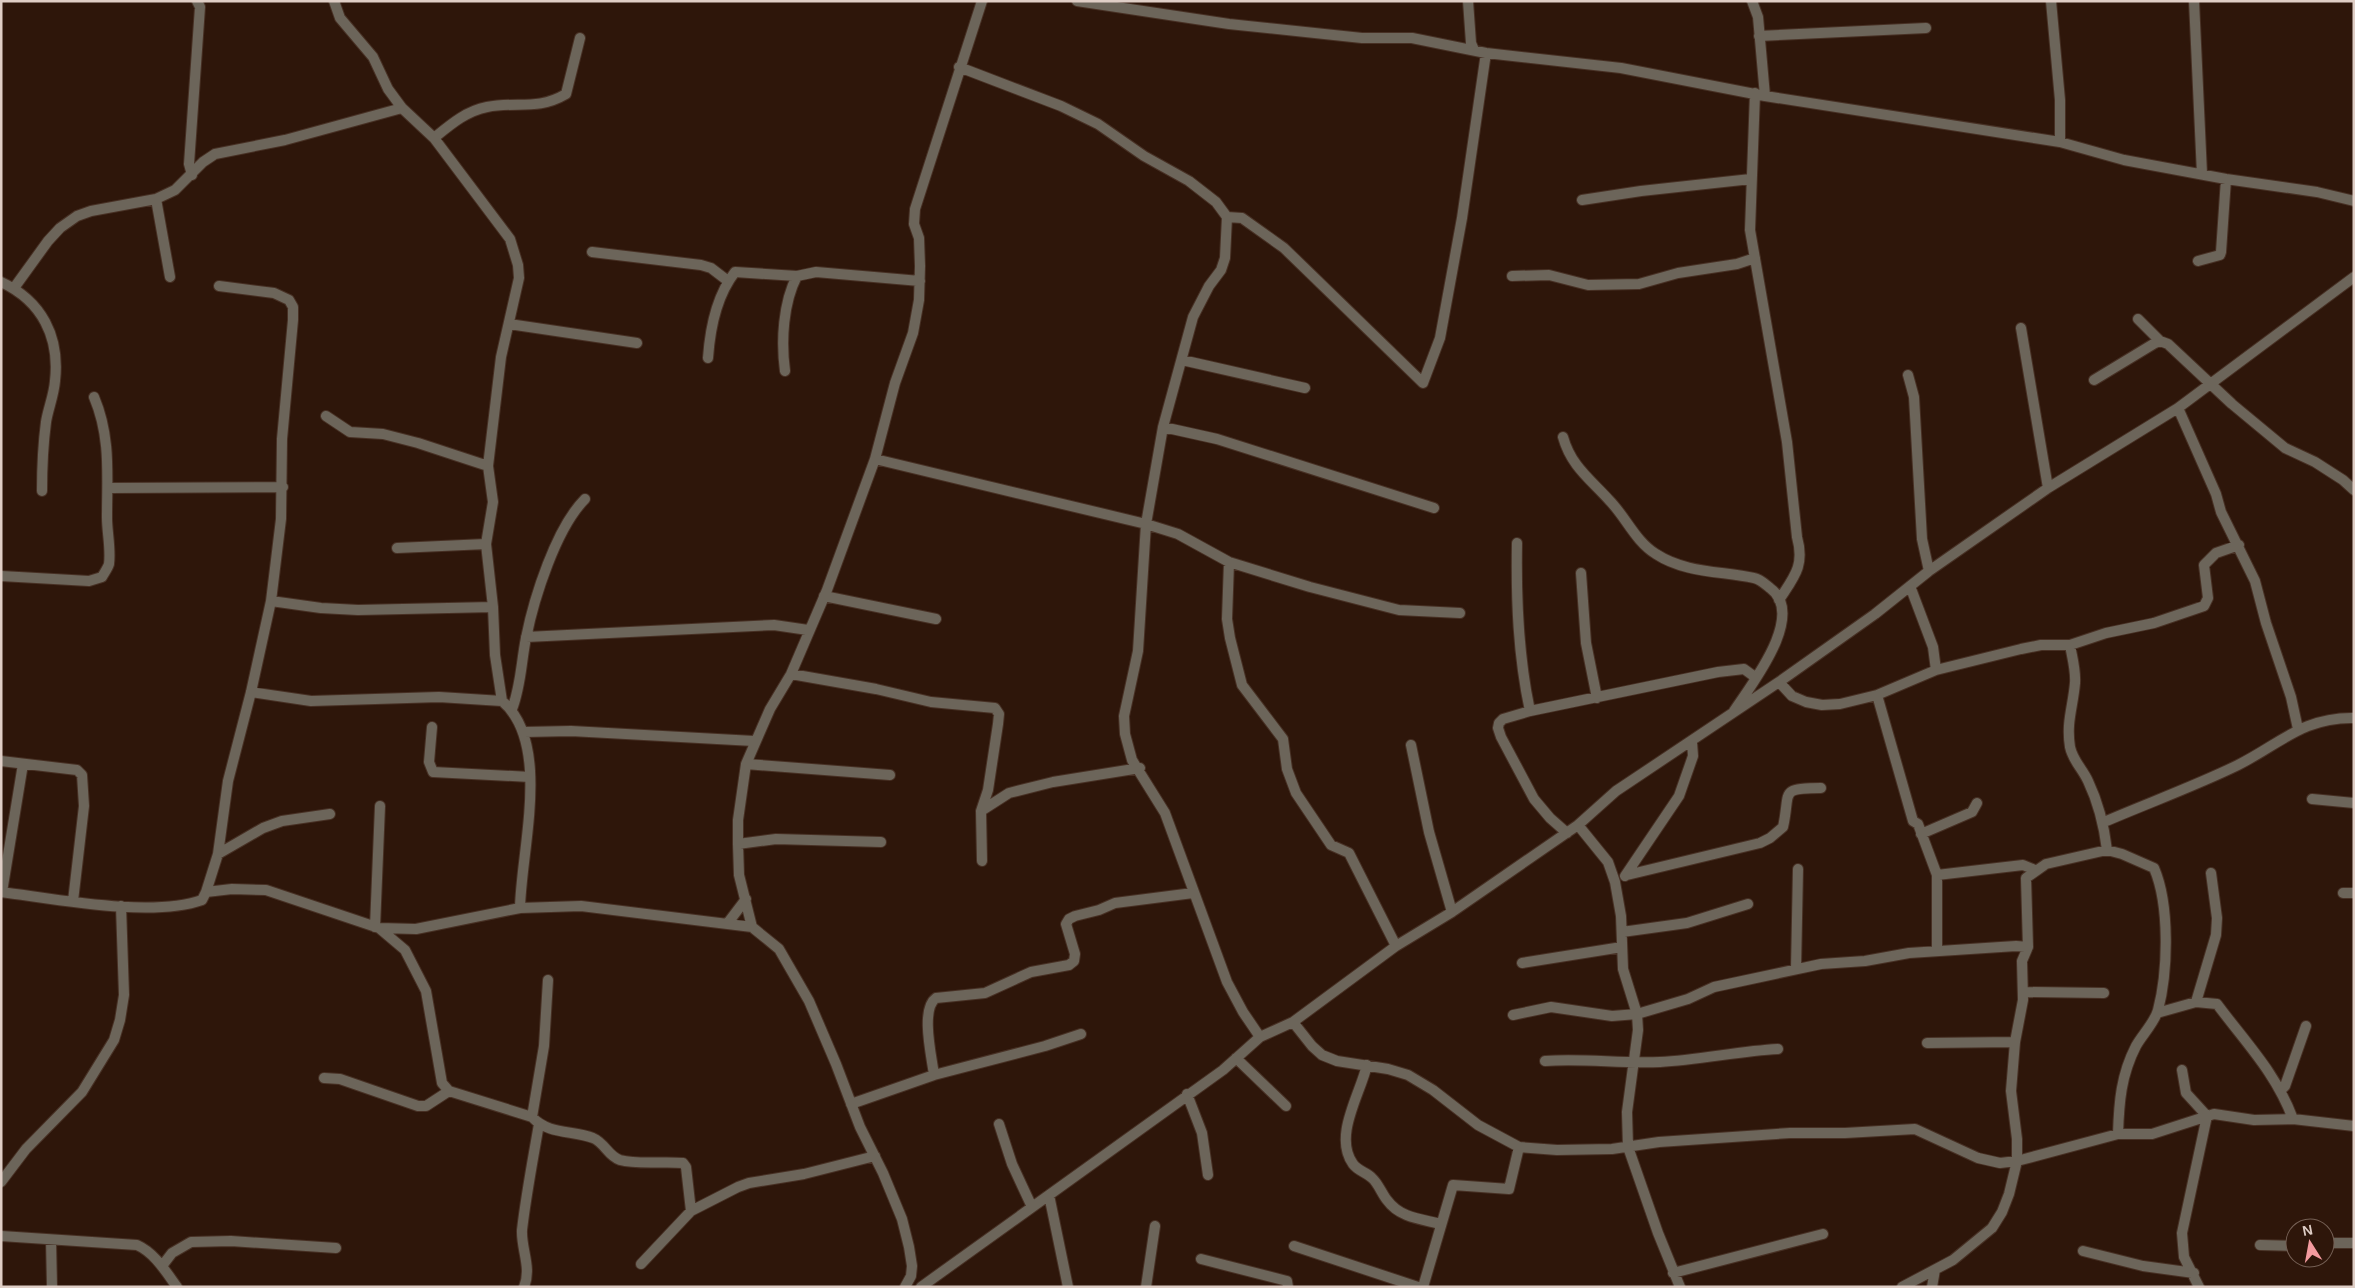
<svg xmlns="http://www.w3.org/2000/svg" width="2355" height="1288" font-family="Arial,sans-serif">
<rect width="100%" height="100%" fill="#2e160a"/>
<g fill="none" stroke-linecap="round" stroke-linejoin="round">
<g stroke="#473024" stroke-width="12">
<path id="minor" d="M334,1L340,18L373,57L388,89L402,108L434,138L510,239L518,265L519,278L501,357L488,466L493,502L486,544L493,607L495,655L502,701C552,743 521,850 520,908
M1077,1L1229,24L1362,38H1412L1486,53L1621,68L1765,96L2060,142L2124,160L2226,179L2317,192L2354,201
M1468,1L1471,43L1474,50
M1752,1L1758,17L1765,96
M2051,1L2060,100V142
M2194,1L2202,174
M1759,36L1926,28
M959,67L1061,106L1098,124L1144,156L1189,181L1216,202L1227,217L1225,258L1221,270L1209,286L1193,317L1163,427L1146,524L1138,651L1124,716L1125,734L1132,760L1165,813L1227,982L1243,1012L1260,1037
M1755,93L1750,230L1787,442L1797,537C1805,566 1794,577 1779,600
M434,138C450,125 466,111 487,107C517,101 537,111 566,94L580,38
M192,175L189,164L200,7L197,1
M156,199L170,277
M1582,200L1641,191L1751,179
M1227,217L1242,218L1284,248L1423,383L1440,338L1462,218L1486,53
M592,252L701,265L711,268L728,281
M2198,261L2220,255L2221,252L2226,179
M1512,276L1549,275L1588,285L1639,284L1678,273L1737,264L1755,258
M1,282C42,301 60,337 55,381C54,395 48,409 46,422C43,445 42,468 42,491
M14,288L48,241L60,228L77,216L91,211L156,199L175,190L203,162L215,154L285,140L402,108
M2138,319L2160,341
M509,324L637,343
M2021,328L2048,488
M708,358C710,329 717,295 735,272L797,276
M1182,360L1305,388
M785,371C781,341 783,303 797,276L816,272L920,281
M1908,375L1914,397L1922,539L1929,571
M2094,380L2155,343L2160,341L2168,344L2232,404L2285,448L2315,462L2343,480L2354,490
M2178,408L2216,494L2221,512L2255,581L2266,623L2291,697L2298,729
M326,416L350,432L383,434L418,443L488,466
M1163,427L1217,439L1434,508
M1563,437C1571,466 1590,479 1609,500C1626,517 1635,541 1656,554C1685,573 1721,571 1754,578C1760,579 1765,584 1770,588C1807,615 1751,685 1734,711
M875,459L1146,524L1178,534L1229,562L1310,587L1399,610L1460,613
M109,488L283,487
M1517,543C1516,600 1518,655 1530,711
M397,548L486,544
M1229,562L1227,619L1230,638L1242,685L1283,739L1287,769L1296,793L1331,845L1349,853L1396,946
M1581,573L1586,643L1597,698
M1,576L89,581L102,577C104,573 108,568 109,564C111,549 107,532 107,518C107,475 111,437 94,397
M1910,586L1933,647L1936,670
M824,596L936,619
M271,601L321,608L358,610L493,607
M526,637L774,625L808,630
M2070,645C2072,657 2076,670 2075,683C2073,707 2066,722 2070,747C2073,761 2082,768 2088,781C2099,804 2104,825 2107,850
M791,674L876,689L931,702L995,708L999,714L998,724L988,790L981,811L982,861
M1779,682L1792,696L1806,702L1822,705L1840,704L1877,695L1936,670L2021,649L2041,645H2070L2106,633L2154,623L2204,606L2208,598L2204,565L2216,553L2239,545
M251,692L311,701L439,697L502,701
M1877,695L1913,821L1918,824L1937,875V951
M512,709C521,686 521,663 526,638C534,598 556,528 585,499
M432,727L429,762L433,772L530,777
M524,732L571,731L754,741
M1411,745L1429,832L1452,912
M1,761L77,770L82,775L84,806L73,901
M746,764L890,775
M2312,799L2354,803
M981,811L1009,793L1053,782L1140,768
M2104,822C2148,803 2195,786 2238,765C2280,744 2303,717 2354,718
M1578,825L1608,862L1615,882L1621,916L1623,969L1637,1014L1638,1030L1627,1112L1628,1147L1658,1233L1680,1287
M1567,833L1550,818L1534,799L1501,737L1498,728L1499,723L1503,719L1530,711L1718,672L1744,669L1755,677
M1921,834L1972,812L1977,803
M738,844L776,839L881,842
M218,854L263,828L282,821L330,814
M1627,875L1760,843L1770,838L1783,827C1791,792 1778,788 1821,788
M1937,875L2023,865L2035,870
M1625,876L1679,796L1693,756L1692,742
M1,892C56,899 151,918 202,900L206,892L232,889L266,890L379,928L416,929L520,908L581,906L752,927L779,949L809,1001L836,1064L860,1127L883,1173L902,1219L909,1247L912,1266L911,1276L905,1287
M2,892L23,764
M206,892L218,854L228,781L251,692L271,601L281,519L282,439L293,320V307L289,300L274,293L219,286
M2343,893H2354
M727,924L746,899
M375,927L380,806
M752,927L739,875L738,844V820L746,764L770,709L791,674L827,590L875,459L895,383L913,333L919,300L920,266L919,238L914,224L915,209L982,1
M379,928L405,950L426,991L442,1083L449,1091L532,1117C549,1135 572,1130 593,1138C605,1143 608,1156 620,1160C638,1165 664,1161 683,1163L686,1167L691,1211L738,1187L749,1183L804,1174L875,1156
M1622,932L1687,923L1748,904
M1522,963L1622,947
M1796,969L1798,869
M2023,992L2104,993
M2196,1002L2216,935L2217,918L2211,873
M2157,1013L2196,1002L2217,1004C2246,1043 2276,1073 2293,1119
M1513,1015L1551,1007L1612,1016L1637,1014L1688,999L1714,987L1821,964L1865,961L1909,953L2016,946L2028,947
M1293,1022L1312,1046L1322,1055L1337,1061L1388,1069L1408,1075L1433,1090L1478,1125L1519,1147L1557,1150L1612,1149L1659,1142L1790,1133H1845L1915,1129L1978,1158L2000,1163L2017,1161L2118,1134H2152L2214,1114L2254,1120L2293,1119L2354,1126
M1927,1043L2015,1042
M1236,1058L1286,1106
M1545,1061C1584,1058 1622,1064 1660,1062C1700,1060 1739,1051 1778,1049
M1367,1065C1360,1095 1333,1136 1353,1164C1358,1171 1366,1172 1372,1178C1378,1183 1382,1194 1387,1200C1400,1218 1421,1219 1441,1224
M2182,1070L2186,1093L2207,1116L2182,1233L2184,1257L2199,1287
M934,1075C932,1058 920,1009 936,998L985,993L1031,972L1069,965L1074,961L1075,954L1066,924L1069,919L1075,916L1099,910L1115,903L1193,893
M324,1078L340,1079L418,1106H426L449,1091
M2281,1090L2285,1086L2306,1026
M1187,1094L1202,1133L1208,1175
M851,1104L934,1075L1045,1046L1081,1034
M532,1117L544,1046L548,980
M999,1124L1012,1164L1032,1207
M1,1182L26,1149L82,1092L114,1040L120,1020L124,995L121,906
M1049,1195L1068,1287
M1,1236L137,1245C155,1253 166,1272 177,1287
M51,1240L52,1287
M2325,1243H2354
M2260,1245L2295,1246
M1294,1246L1418,1287
M2083,1251L2143,1266L2194,1273
M1201,1259L1287,1281L1288,1287
M641,1264L691,1211
M162,1266L172,1253L191,1242L231,1241L336,1248
M1673,1273L1823,1234
M524,1287C532,1268 521,1249 522,1230C526,1195 533,1159 539,1124
M921,1287L1223,1070L1260,1037L1293,1022L1396,946L1452,912L1578,825L1616,791L1779,682L1875,614L1929,571L2048,488L2178,408L2354,277
M1146,1287L1155,1226
M1423,1287L1453,1185L1509,1189L1519,1147
M1902,1287L1953,1260L1992,1228L2002,1212L2009,1194L2017,1161V1139L2011,1091L2015,1042L2023,1000L2022,961L2028,947L2026,878L2046,864L2107,850L2122,854L2154,868C2170,905 2168,972 2158,1010C2155,1022 2142,1035 2136,1046C2121,1075 2119,1102 2118,1134
M1932,1287L1935,1270"/>
</g>
<use href="#minor" stroke="#6c655a" stroke-width="10"/>
</g>
<rect width="2355" height="1288" fill="none" stroke="#dfcec6" stroke-width="5"/>
<g transform="translate(2310 1243) rotate(349)"><circle r="24" fill="#2e160a" stroke="#756055"/>
<path d="M0-4L9 19L0 12L-9 19Z" fill="#f49b9f"/>
<text y="-8" font-size="14" font-weight="bold" text-anchor="middle" fill="#dfcec6">N</text>
</g>
</svg>
